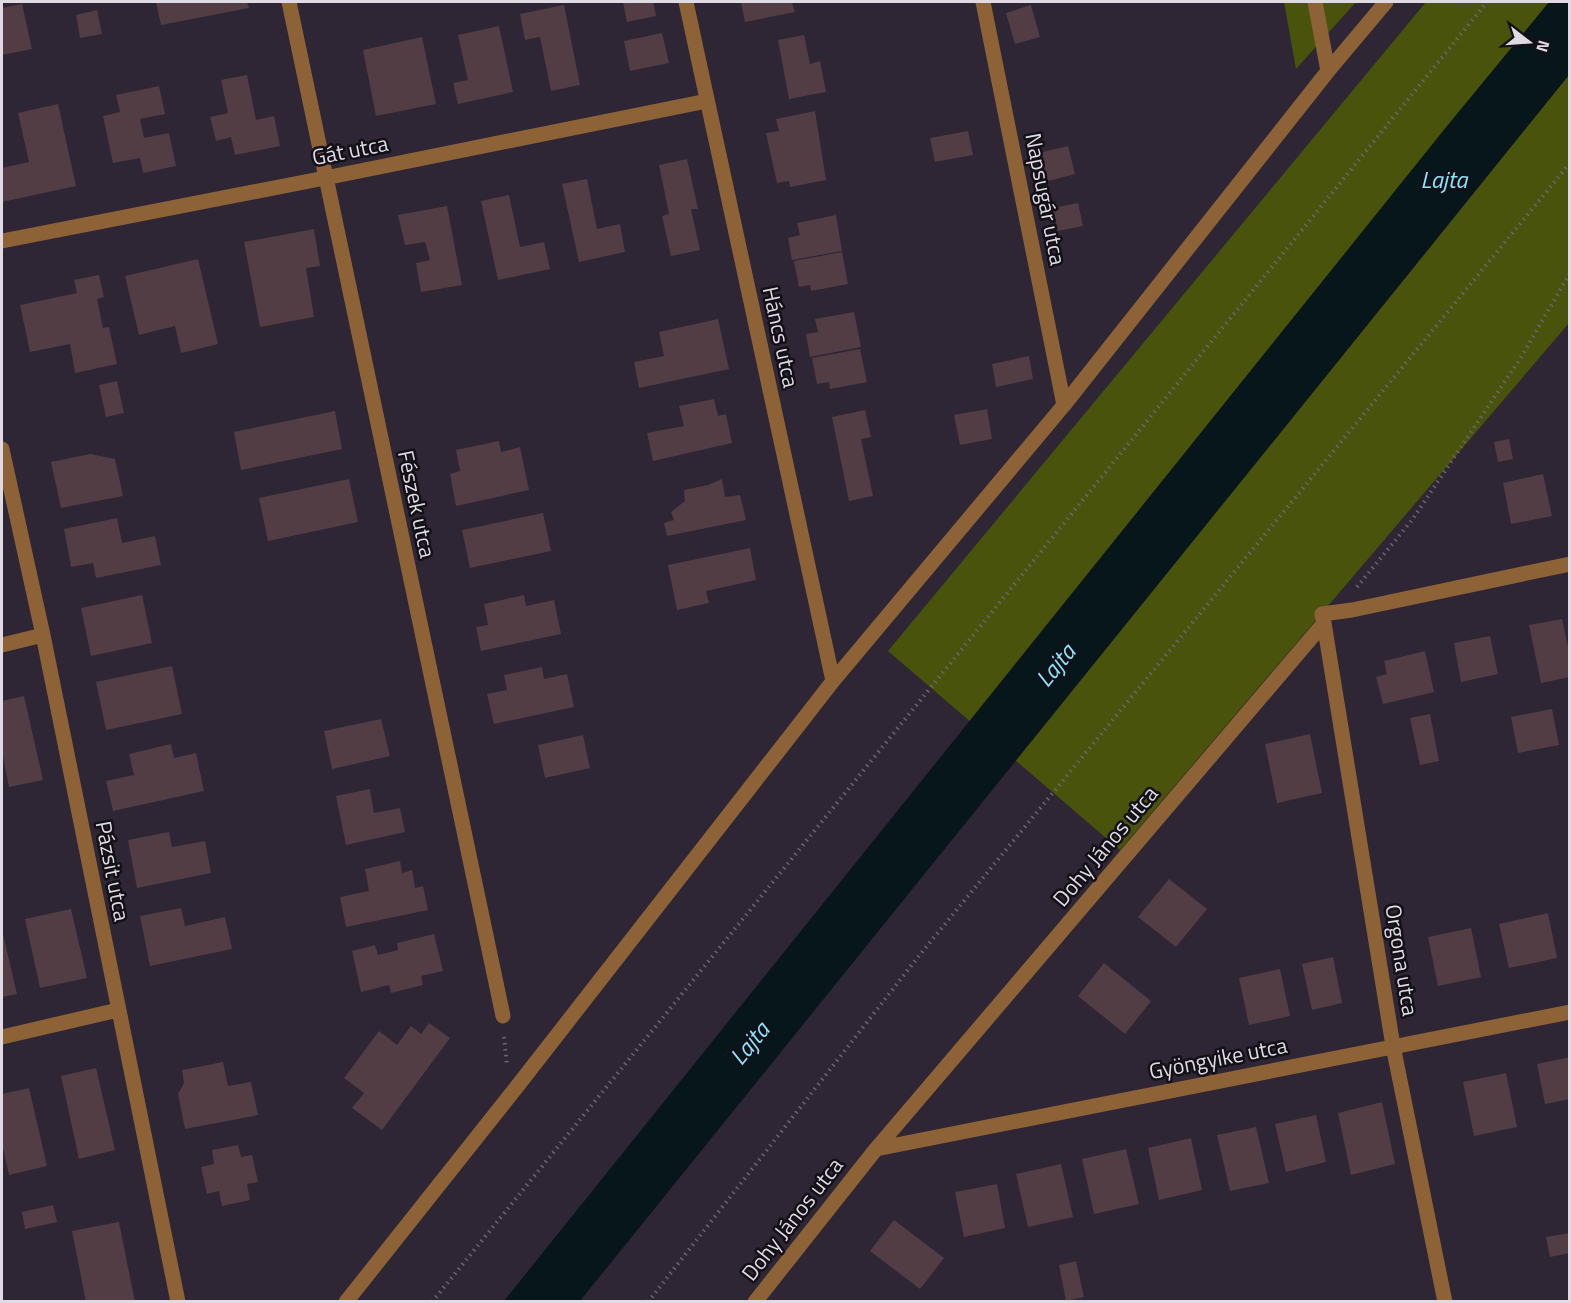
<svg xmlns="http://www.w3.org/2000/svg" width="1571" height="1303" font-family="'Titillium Web',sans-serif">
<rect width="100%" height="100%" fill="#2e2634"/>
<path fill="#4a530b" d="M1284,2H1356L1296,69Z
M1426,2H1569V323L1120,850L888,651Z"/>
<path fill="#06161b" d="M1549,2H1569V75L580,1301H504L1447,126Z"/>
<path fill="#513d43" d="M156,2H247L249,8L161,25Z
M623,2H653L656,16L627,22Z
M741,2H792L795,12L745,22Z
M22,4L32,49L2,55V8Z
M564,5L580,85L551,91L540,37L525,40L520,14Z
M1031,5L1040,37L1015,44L1006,13Z
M97,10L102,34L80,38L76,15Z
M499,26L513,92L458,104L453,83L468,80L458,35Z
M662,33L669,63L630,71L624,41Z
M804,35L810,64L820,61L826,92L789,99L778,40Z
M422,37L436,104L376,116L363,50Z
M247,75L256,120L274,116L280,146L235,155L231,137L216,141L210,117L228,113L221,80Z
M159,86L165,114L140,119L144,138L169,133L176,166L143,173L140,158L113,163L103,116L120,112L116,95Z
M58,104L76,186L2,202V168L29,162L18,113Z
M815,111L826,180L790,187L789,181L777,183L766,133L779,131L776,119Z
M968,131L973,155L935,162L930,138Z
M1068,146L1075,174L1037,184L1030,155Z
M687,159L698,209H691L700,250L671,256L662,216L669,214L659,165Z
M587,179L597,229L620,224L625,252L579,262L562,184Z
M509,195L520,247L544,242L550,269L498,280L481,201Z
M1078,203L1083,226L1058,231L1053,208Z
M447,206L462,285L421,292L416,263L430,260L425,242L405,245L398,215Z
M836,215L842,251L792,260L788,238L800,235L797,223Z
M314,229L320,266L306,268L314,317L260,327L244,242Z
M842,252L848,284L811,291L810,285L799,287L794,261Z
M198,259L218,344L181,353L175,326L139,335L125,276Z
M99,275L104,297L97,299L103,328L109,327L117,364L75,373L70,344L30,352L20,305L77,293L74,280Z
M854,312L861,347L810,357L806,334L818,332L815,319Z
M718,319L729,369L639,388L634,362L664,356L659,332Z
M860,349L867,382L830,389L829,382L817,384L812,358Z
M1029,356L1033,379L996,387L992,364Z
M117,381L124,413L106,417L99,385Z
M714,399L718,416L726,414L732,443L653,461L647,433L684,426L679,406Z
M987,409L992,439L960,445L954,415Z
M865,410L871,437L861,439L873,496L849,501L832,417Z
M335,411L342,449L241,470L234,432Z
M1509,439L1513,459L1498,462L1494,442Z
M499,441L501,452L520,447L529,490L456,506L450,474L460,471L456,450Z
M90,454L115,459L123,496L61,508L51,462Z
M1543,474L1552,516L1511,524L1503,483Z
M349,479L358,522L268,541L259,498Z
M722,479L725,497L740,495L746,520L667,536L664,523L674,520L671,512L685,501L684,490L708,485Z
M543,513L551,551L470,568L462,530Z
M117,518L122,543L155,536L161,565L96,578L93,563L71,567L64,529Z
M750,548L756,580L706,591L709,603L677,610L668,565Z
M142,595L152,643L91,656L81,608Z
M524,595L526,606L554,600L561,634L481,651L476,627L488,625L484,604Z
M1562,619L1570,656V677L1541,683L1529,625Z
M1490,636L1498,674L1461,682L1454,643Z
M1425,651L1434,692L1383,704L1376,677L1387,674L1384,661Z
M172,666L182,714L106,730L96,682Z
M542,667L544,679L567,674L574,707L494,724L487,694L507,690L504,675Z
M24,696L43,780L9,787L2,752V701Z
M1552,709L1559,745L1518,753L1511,717Z
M1430,714L1439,761L1420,765L1410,718Z
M381,719L390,756L332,769L324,731Z
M1310,734L1322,793L1277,803L1265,744Z
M583,735L590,768L545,778L538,745Z
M171,744L174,758L196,753L204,791L113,811L106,781L134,775L129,754Z
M370,789L374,813L400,808L405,832L346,845L336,796Z
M169,832L172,847L205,841L211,873L137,888L128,840Z
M400,861L402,873L412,870L415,888L423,886L428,910L346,927L340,897L369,891L365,869Z
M1169,879L1207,909L1176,947L1138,917Z
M181,908L185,926L225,917L232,949L150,966L140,916Z
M71,909L87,978L40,988L25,919Z
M1548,913L1557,958L1509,968L1499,924Z
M1471,928L1481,977L1438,986L1428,937Z
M2,930L17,994L2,997Z
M434,934L443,971L421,976L423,985L391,993L389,985L361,992L352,951L375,945L378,955L398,950L397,943Z
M1333,957L1342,1003L1312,1010L1302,964Z
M1104,963L1151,1001L1125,1034L1078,996Z
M1280,969L1290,1016L1249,1025L1239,978Z
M429,1023L450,1038L382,1130L352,1108L364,1093L344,1078L379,1031L397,1045L411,1026L421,1034Z
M1570,1057V1099L1545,1104L1537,1064Z
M223,1062L228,1086L251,1082L258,1115L185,1129L178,1094L184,1083L182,1070Z
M96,1068L115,1150L79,1159L61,1076Z
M1506,1073L1517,1127L1474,1136L1463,1082Z
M29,1088L47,1166L9,1175L2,1144V1094Z
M1382,1102L1395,1164L1351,1175L1338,1113Z
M1316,1115L1326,1162L1286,1172L1275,1124Z
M1256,1127L1269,1183L1230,1191L1217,1135Z
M1191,1138L1202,1190L1159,1200L1148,1148Z
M238,1145L241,1157L252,1155L258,1182L247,1184L250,1200L222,1206L219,1191L207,1194L201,1167L214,1164L212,1150Z
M1126,1149L1139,1204L1094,1214L1082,1159Z
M1061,1164L1073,1217L1028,1227L1016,1174Z
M997,1184L1005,1228L964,1237L955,1192Z
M53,1205L57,1222L25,1229L22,1212Z
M894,1220L944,1258L920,1289L870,1251Z
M119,1222L135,1302H86L72,1231Z
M1570,1233V1253L1550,1257L1546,1237Z
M1076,1261L1084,1297L1066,1301L1059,1265Z"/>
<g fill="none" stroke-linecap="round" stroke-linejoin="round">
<path stroke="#6b6471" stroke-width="4" stroke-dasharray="1.5 4.5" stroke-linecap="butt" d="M1357,587L1412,520L1520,359L1570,273
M504,1037L507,1065
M432,1302L1487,2
M648,1302L918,957L1570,163"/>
<path stroke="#8e6237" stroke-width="15" d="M289,2L503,1016
M686,2L833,681
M983,2L1064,405
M1315,2L1328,71
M2,241L325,178L707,101
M2,449L43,635L178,1302
M1324,623L1393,1046L1445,1302
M2,645L43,635
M2,1037L118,1010
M876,1149L1570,1012
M346,1302L519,1084L833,681L1064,405L1328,71L1386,2
M755,1302L876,1149L1324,623L1322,614L1352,610L1570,564"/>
</g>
<g text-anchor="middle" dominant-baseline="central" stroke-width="5" stroke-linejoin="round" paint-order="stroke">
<g font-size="22" fill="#dfdae4" stroke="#141017">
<text transform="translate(350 150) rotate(-11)">Gát utca</text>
<text transform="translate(1046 199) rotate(79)">Napsugár utca</text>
<text transform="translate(781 337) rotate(78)">Háncs utca</text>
<text transform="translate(417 504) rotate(78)">Fészek utca</text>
<text transform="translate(1105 846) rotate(-50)">Dohy János utca</text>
<text transform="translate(113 871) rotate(79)">Pázsit utca</text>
<text transform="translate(1402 960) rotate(81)">Orgona utca</text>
<text transform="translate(1218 1058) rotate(-11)">Gyöngyike utca</text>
<text transform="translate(792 1219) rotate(-52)">Dohy János utca</text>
</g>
<g font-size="24" font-style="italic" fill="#8ae3fb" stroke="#141017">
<text x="1444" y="179">Lajta</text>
<text transform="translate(1055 665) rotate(-51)">Lajta</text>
<text transform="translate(749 1043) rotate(-51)">Lajta</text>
</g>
</g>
<rect width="1571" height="1303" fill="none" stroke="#dfdae4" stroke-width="6"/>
<g transform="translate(1529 42) rotate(107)" stroke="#141017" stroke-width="4.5" paint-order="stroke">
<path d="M0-4.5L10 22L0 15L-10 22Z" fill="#dfdae4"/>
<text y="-9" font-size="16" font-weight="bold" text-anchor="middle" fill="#dfdae4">N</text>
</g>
</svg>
